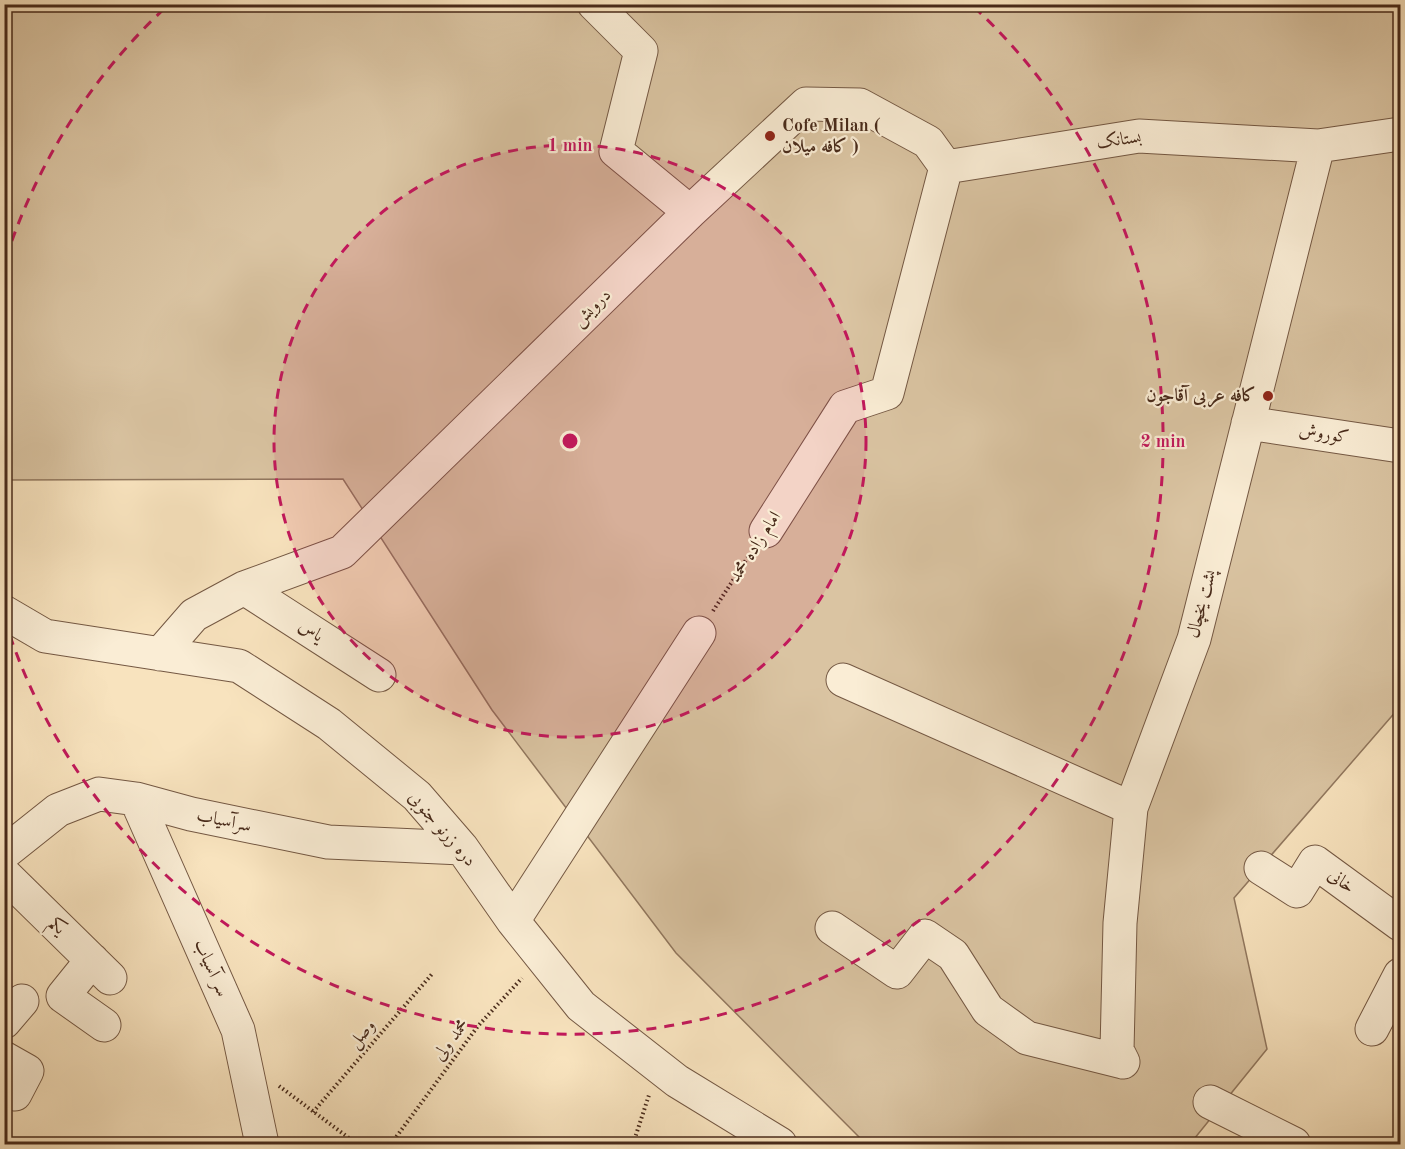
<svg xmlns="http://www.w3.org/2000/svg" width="1405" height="1149" font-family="'Old Standard TT',Amiri,serif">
<rect width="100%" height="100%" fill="#f8e3be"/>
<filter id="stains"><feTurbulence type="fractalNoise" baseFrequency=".00333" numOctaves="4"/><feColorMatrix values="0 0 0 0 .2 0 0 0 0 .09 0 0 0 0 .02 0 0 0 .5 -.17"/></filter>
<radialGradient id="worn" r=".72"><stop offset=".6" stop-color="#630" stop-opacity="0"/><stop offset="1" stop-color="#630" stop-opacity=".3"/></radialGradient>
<path fill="#dac4a2" stroke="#91775e" stroke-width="1.5" d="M4,5H1400V710L1398,709L1234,898L1267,1049L1190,1144H866L676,953L492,710L343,479L5,480Z"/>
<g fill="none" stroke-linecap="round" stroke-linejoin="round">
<g stroke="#745843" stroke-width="35">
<path id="minor" d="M594,4L641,51L616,151L690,212
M1248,423L1400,446
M766,531L845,407L887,393L946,167
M244,588L379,675
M4,612L45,636L239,666L329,724L417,796L462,848L513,921L581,1006L677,1081L780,1144
M160,654L194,615L244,588L342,552L690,212L806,104L860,105L928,142L946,167L1139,136L1318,146L1400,134
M843,680L1131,808
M136,799L238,1030L262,1144
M4,853L58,810L99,794L136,799L191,814L328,842L462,848
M1261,868L1297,891L1315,862L1400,924
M4,874L110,978
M513,921L699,633
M832,928L897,972L925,936L953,955L988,1010L1027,1038L1123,1062
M92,960L63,996L104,1025
M4,1022L22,1001
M1372,1029L1400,975
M4,1058L27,1071L15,1094
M1123,1062L1117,1050L1120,923L1131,808L1194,639L1318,146
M1210,1102L1294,1144"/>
</g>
<path stroke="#482a1a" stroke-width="4" stroke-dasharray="1.5 3" stroke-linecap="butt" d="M713,611L750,554
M279,1086L357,1144
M313,1112L432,974
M391,1144L478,1026L522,978
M633,1144L649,1095"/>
<use href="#minor" stroke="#faedd5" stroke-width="33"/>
</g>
<circle cx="570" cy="441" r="296" fill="#c2185b" fill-opacity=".12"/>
<g fill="none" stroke="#c2185b" stroke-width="3" stroke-dasharray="10 8">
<circle cx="570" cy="441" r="296"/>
<path d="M6 258A593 593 0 0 1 166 7M974 7A593 593 0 1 1 6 624"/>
</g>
<g fill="#8f2418" stroke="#faedd5" stroke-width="2">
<circle cx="770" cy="136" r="6"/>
<circle cx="1268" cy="396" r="6"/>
</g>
<g text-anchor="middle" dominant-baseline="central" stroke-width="4.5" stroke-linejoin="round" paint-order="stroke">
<g font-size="18" font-weight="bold" fill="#482a1a" stroke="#faedd5" text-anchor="start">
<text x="782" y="126">Cofe Milan (<tspan x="782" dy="21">کافه میلان )</tspan></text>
<text x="1256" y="396" text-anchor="end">کافه عربی آقاجون</text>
</g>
<g font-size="18" fill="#482a1a" stroke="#faedd5">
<text transform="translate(1119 140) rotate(-7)">بستانک</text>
<text transform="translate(592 308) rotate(-44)">درویش</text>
<text transform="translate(1324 434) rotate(9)">کوروش</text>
<text transform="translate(755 547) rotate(-57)">امام زاده محمد</text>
<text transform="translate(1202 604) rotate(-75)">پشت یخچال</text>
<text transform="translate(311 631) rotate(33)">یاس</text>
<text transform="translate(224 821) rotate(12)">سرآسیاب</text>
<text transform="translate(442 829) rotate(49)">دره زرنو جنوبی</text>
<text transform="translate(1341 881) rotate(36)">خانی</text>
<text transform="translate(57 926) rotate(44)">یکم</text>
<text transform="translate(211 968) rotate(66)">سر آسیاب</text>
<text transform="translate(362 1034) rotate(-49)">وصل</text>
<text transform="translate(451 1040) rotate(-53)">محمد ولی</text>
</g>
</g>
<circle cx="570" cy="441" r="9" fill="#c2185b" stroke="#faedd5" stroke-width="3"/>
<g font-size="18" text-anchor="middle" font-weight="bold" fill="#c2185b" stroke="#faedd5" stroke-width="4.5" stroke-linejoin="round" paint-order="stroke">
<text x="570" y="151">1 min</text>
<text x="1163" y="447">2 min</text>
</g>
<rect width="1405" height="1149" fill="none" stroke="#f8e3be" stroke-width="24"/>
<rect x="6" y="6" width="1393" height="1137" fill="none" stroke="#482a1a" stroke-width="3"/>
<rect x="12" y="12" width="1381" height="1125" fill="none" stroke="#482a1a" stroke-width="1.5"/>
<rect width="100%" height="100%" filter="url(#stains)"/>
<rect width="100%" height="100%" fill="url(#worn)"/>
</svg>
